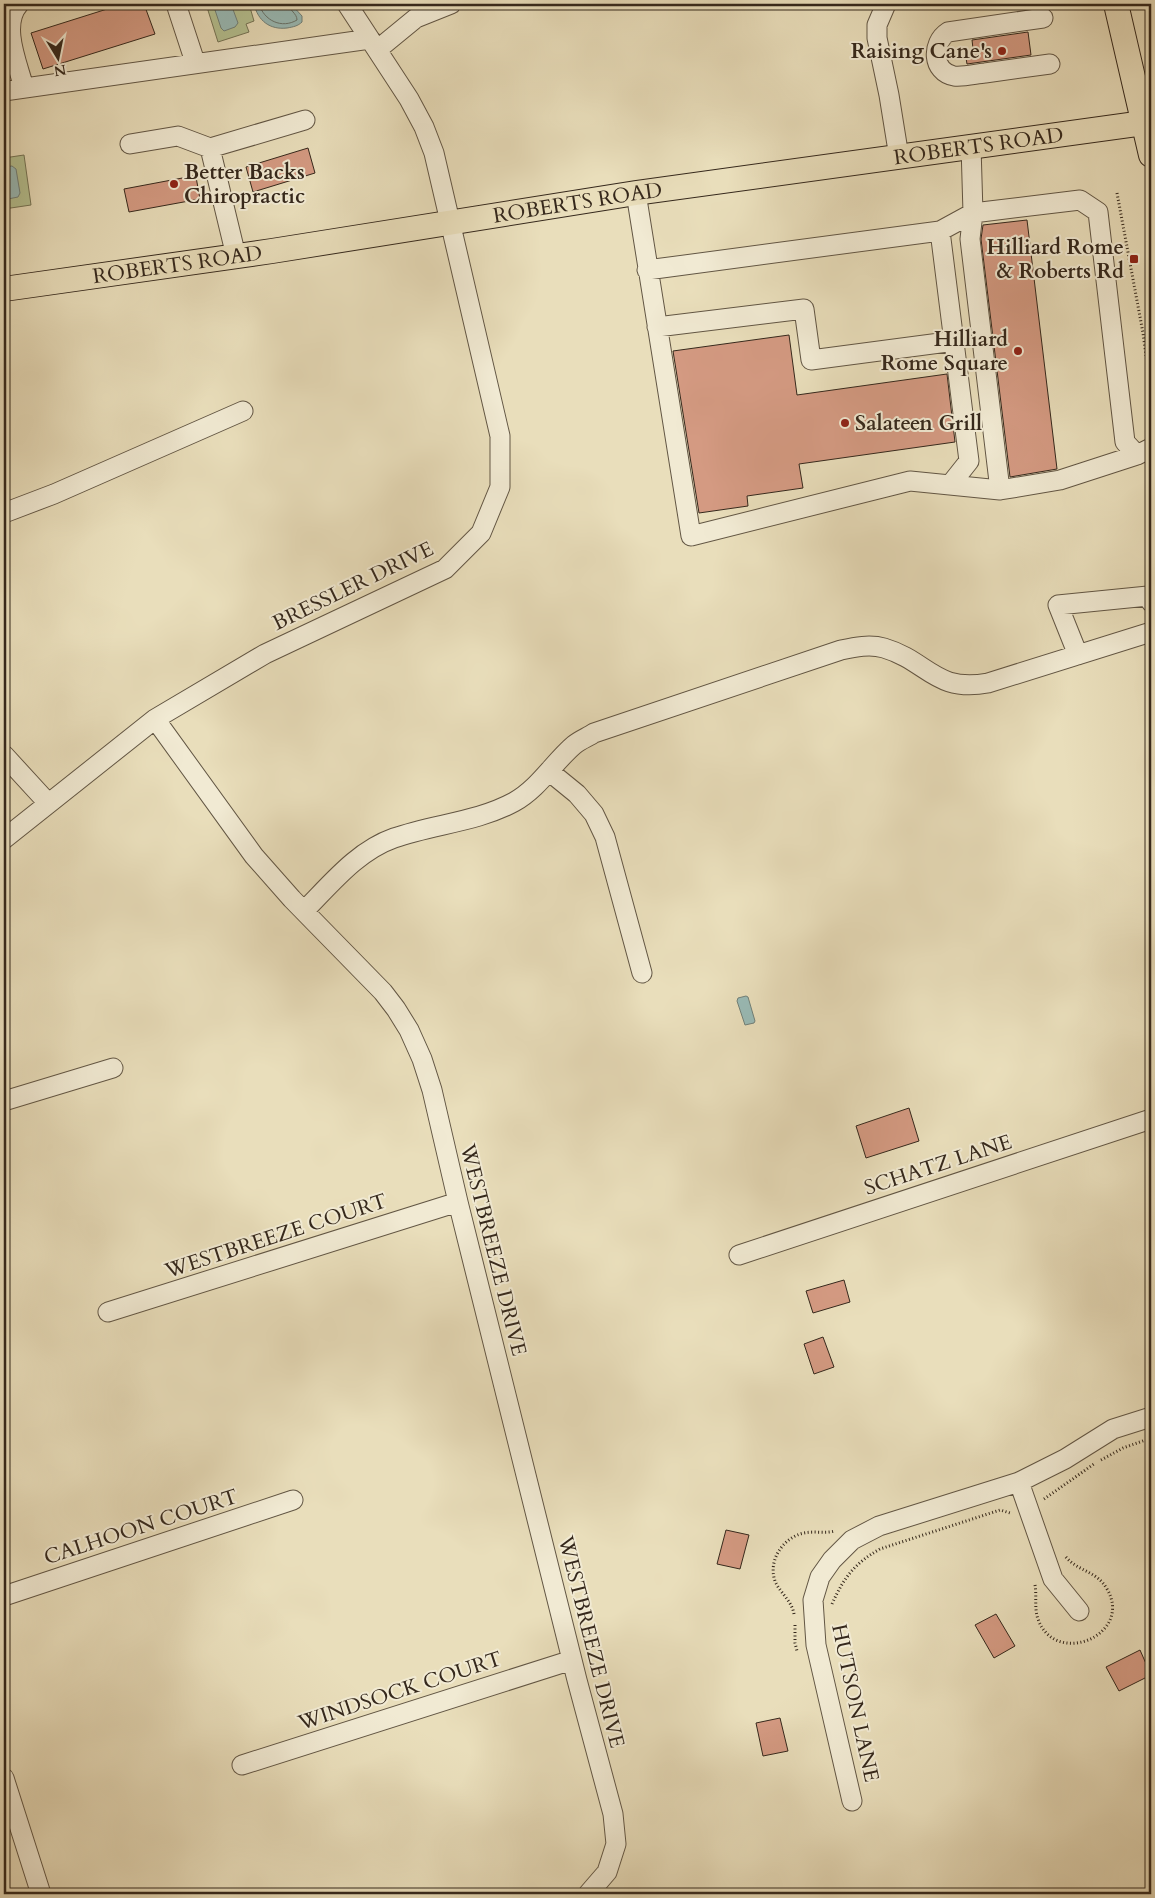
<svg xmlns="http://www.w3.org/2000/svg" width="1155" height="1898" font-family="Cardo,serif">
<rect width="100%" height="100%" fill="#e9debb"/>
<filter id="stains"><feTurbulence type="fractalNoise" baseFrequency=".004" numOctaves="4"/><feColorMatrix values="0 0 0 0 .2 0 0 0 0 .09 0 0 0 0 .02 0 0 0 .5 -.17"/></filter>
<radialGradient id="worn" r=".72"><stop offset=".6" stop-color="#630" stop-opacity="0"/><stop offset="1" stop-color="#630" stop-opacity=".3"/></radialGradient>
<path fill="#b5c191" stroke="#757456" d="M206,4H249L254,21L246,24L249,32L218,42Z
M24,155L31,205L4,209V158Z"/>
<path fill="#99bbb7" stroke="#718079" d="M213,4H231L238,23L235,27L224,31L221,28Z
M254,4H291L302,16V22C298,26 293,27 287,28C270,30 258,21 254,4Z
M12,166L16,169L20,193L18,197L8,199L4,196V167Z
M746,996L748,997L755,1021L754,1023L745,1025L737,1001L738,998Z"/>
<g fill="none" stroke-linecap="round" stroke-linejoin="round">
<path stroke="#67726a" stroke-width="1" d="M259,4C264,21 282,29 297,20C297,13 289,11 289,4"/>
</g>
<path fill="#d49a82" stroke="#35281c" d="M123,4H144L155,34L43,69L31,33Z
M1028,32L1031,55L967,64L966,58L974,57L972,40Z
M308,148L315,173L253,192L246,167Z
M193,176L196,177L200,199L129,212L124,189Z
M1027,220L1057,469L1010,477L981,239L983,225Z
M789,335L797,395L947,374L955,442L799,464L803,488L747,496L748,506L699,513L673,351Z
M909,1108L919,1141L866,1158L856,1126Z
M844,1280L850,1302L813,1313L806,1291Z
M823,1337L834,1367L814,1374L804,1344Z
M726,1530L749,1535L740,1569L717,1564Z
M996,1614L1015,1646L994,1658L975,1625Z
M1140,1650L1151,1675L1119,1691L1106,1667Z
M780,1718L788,1751L763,1756L756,1723Z"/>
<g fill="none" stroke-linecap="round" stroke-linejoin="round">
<g stroke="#625644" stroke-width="21">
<path id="minor" d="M19,4C0,25 18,64 24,88
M176,4L195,62
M886,4L877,25V38L889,95L899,157
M1043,18L948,32C931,43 932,72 954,76C964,77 975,74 985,73C1006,70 1028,67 1050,64
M377,50L416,18L451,4
M4,91L370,39
M130,144L178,136L210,148L305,120
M971,146L973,213L970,239L1000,490
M210,148L236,256
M636,193L691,536L910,481L1000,490L1060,480L1137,455L1151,448
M940,231L969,461L950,485
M647,270L940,231L973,213L1080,200L1098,212L1125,442L1137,455
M657,327L804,309L811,360L955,341
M4,513L54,494L243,411
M1078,655L1058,605L1148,596L1151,602
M155,719L254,856L292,899L383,992L396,1009L409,1030L422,1059L432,1090L458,1202L577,1680L613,1814L616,1844L607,1872L588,1894
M4,755L48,803
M550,772L577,794L594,814L605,837L642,973
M4,839L155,719L265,654L445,569L481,533L500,487V436L434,153L424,127L409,99L347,4
M304,911C331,884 357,851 394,838C434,824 477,822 514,802C539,788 553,763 574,745C580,740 588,737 594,733L841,650C855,647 870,644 884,648C928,661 935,693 988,683L1151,632
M4,1101L113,1068
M739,1255L1151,1119
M108,1312L458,1202
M1019,1482L1053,1579L1079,1611
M4,1596L293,1500
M242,1765L572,1660
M4,1778L41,1894
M852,1801L816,1645L813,1600L820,1577L832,1560L852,1540L879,1526L1019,1482L1065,1459L1113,1429L1151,1417"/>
</g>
<g stroke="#35281c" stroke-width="26">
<g id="major">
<path d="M1116,4L1151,155"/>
<path id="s1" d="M4,289L272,251L636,193L1151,122"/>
</g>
</g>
<path stroke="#35281c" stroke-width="3" stroke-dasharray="1 2.5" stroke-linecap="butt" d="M1117,193L1143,333L1151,393
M1101,1460L1123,1448L1151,1438
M1044,1499L1094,1464
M1035,1585C1037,1596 1034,1608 1038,1619C1055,1668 1134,1635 1107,1589C1096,1570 1078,1572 1065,1556
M832,1604C844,1577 855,1563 880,1549L1000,1510L1010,1513
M794,1614C792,1601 780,1593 775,1581C768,1561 782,1540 800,1534C812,1530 824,1534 835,1531
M795,1625V1643L797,1651"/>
<use href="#minor" stroke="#f1ead3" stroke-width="19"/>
<use href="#major" stroke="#e9debb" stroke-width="24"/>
</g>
<g fill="#8f2418" stroke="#f1ead3" stroke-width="2">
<circle cx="1002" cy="51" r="5"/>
<circle cx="174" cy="184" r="5"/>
<rect x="1129" y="254" width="10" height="10" rx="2.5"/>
<circle cx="1018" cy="351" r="5"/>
<circle cx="845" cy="423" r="5"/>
</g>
<g text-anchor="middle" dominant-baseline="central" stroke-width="4" stroke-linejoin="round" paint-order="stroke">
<g font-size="21" font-weight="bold" fill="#35281c" stroke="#f1ead3" text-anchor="end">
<text x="992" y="51">Raising Cane's</text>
<text x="184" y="172" text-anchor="start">Better Backs<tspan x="184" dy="24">Chiropractic</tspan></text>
<text x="1124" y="247">Hilliard Rome<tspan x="1124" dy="24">&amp; Roberts Rd</tspan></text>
<text x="1008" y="339">Hilliard<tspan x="1008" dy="24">Rome Square</tspan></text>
<text x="855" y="423" text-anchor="start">Salateen Grill</text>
</g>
<g font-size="21" fill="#35281c" stroke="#f1ead3">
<text stroke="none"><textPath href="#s1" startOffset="985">ROBERTS ROAD</textPath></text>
<text stroke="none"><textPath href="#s1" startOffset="580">ROBERTS ROAD</textPath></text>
<text stroke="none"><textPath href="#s1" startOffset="175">ROBERTS ROAD</textPath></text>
<text transform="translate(353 586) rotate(-26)">BRESSLER DRIVE</text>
<text transform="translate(938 1165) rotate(-18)">SCHATZ LANE</text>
<text transform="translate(276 1236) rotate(-18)">WESTBREEZE COURT</text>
<text transform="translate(493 1250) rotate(76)">WESTBREEZE DRIVE</text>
<text transform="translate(141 1527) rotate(-18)">CALHOON COURT</text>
<text transform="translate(591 1642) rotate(76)">WESTBREEZE DRIVE</text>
<text transform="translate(400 1691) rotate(-18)">WINDSOCK COURT</text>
<text transform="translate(855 1703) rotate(78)">HUTSON LANE</text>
</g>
</g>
<rect width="1155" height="1898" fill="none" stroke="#e9debb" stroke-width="20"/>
<rect x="5" y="5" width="1145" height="1888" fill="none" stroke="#35281c" stroke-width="2.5"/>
<rect x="10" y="10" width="1135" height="1878" fill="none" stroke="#35281c"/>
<g transform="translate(58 58) rotate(170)" stroke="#f1ead3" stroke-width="4" paint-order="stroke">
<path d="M0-4L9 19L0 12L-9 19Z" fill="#35281c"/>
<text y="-8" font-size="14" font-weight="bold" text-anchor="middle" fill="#35281c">N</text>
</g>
<rect width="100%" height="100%" filter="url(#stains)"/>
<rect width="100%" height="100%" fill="url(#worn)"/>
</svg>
